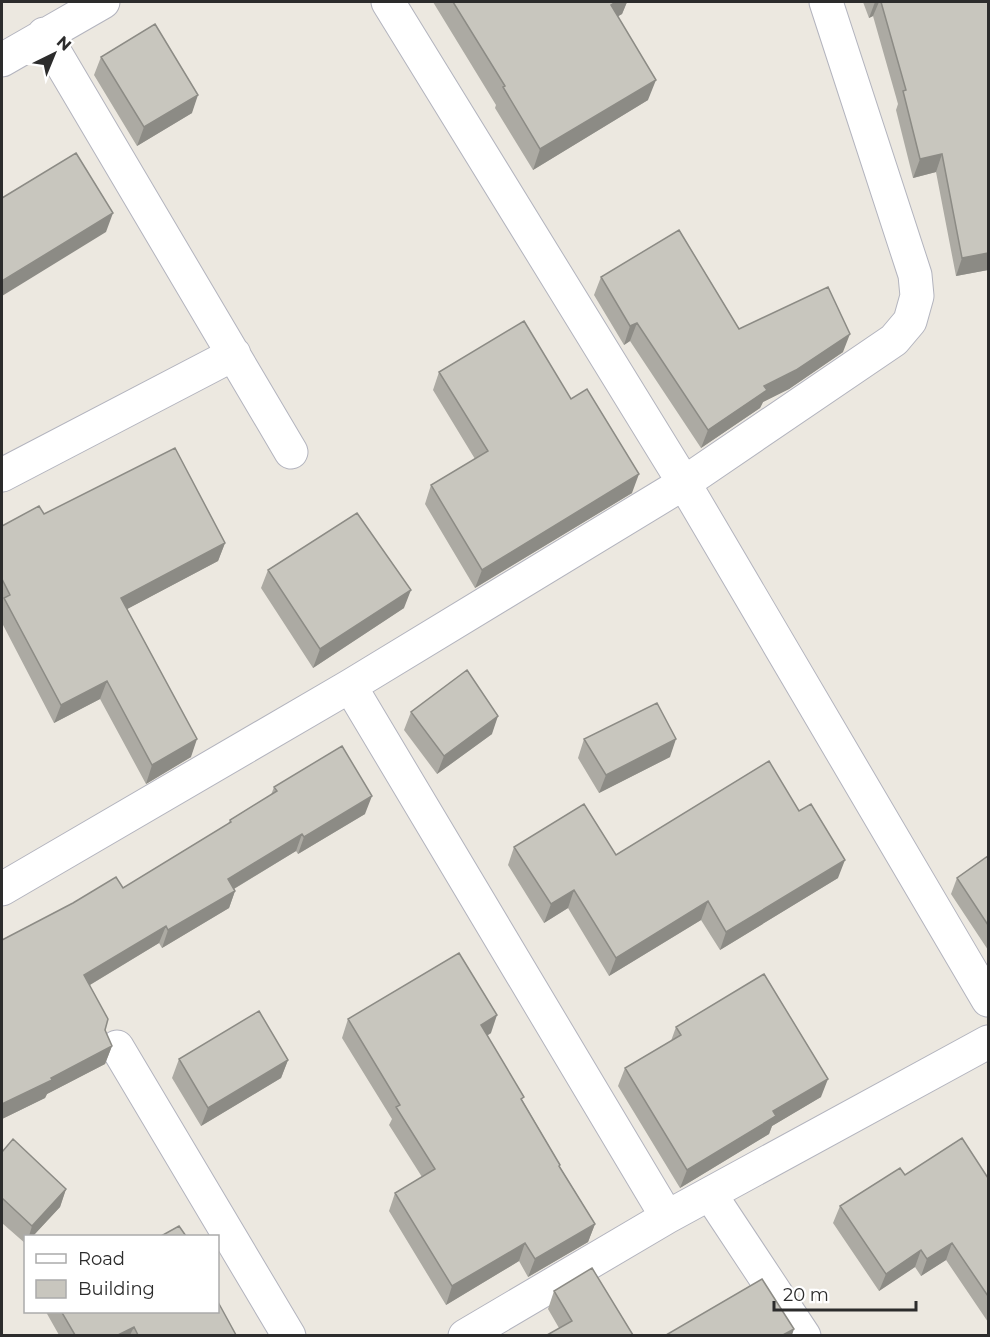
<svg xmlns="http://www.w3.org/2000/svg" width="990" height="1337" font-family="Montserrat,sans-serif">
<rect width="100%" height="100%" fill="#ece8e0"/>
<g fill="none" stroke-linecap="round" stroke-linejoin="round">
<g stroke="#b3b4be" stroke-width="35">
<path id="minor" d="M826,2L915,275L917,296L910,321L894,340L684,483L988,1000
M44,34L291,452
M2,60L103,2
M2,475L234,354
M350,686L667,1217
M2,889L350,686L684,483L388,2
M117,1047L289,1336
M710,1194L804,1336
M465,1336L667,1217L988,1042"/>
</g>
<use href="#minor" stroke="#fff" stroke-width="33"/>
</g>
<path fill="#acaaa3" d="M433,2H627L622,14L618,16L648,100L533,170L495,108L496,105Z
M863,2H988V270L956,276L936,172L913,178L896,110L898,104L873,16L869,18Z
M101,57L192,113L137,146L94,75Z
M601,277L739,329L843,352L789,389L763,402L760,408L701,448L630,341L624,345L594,295Z
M439,372L571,399L632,493L475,588L425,504L431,485L475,459L433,390Z
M44,514L225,543L218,561L127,609L191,757L146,784L100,699L54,723L2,623V526Z
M268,570L404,608L313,668L261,588Z
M411,712L492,734L437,774L404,730Z
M584,739L670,757L599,793L578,758Z
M274,787L365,814L298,854L296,851L234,889L235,891L229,908L162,948L159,943L90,985L105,1030L112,1046L105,1064L47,1094L45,1098L2,1119L123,888L228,824L230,820L271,795Z
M514,847L616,855L838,878L720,950L701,920L609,976L568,908L544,923L508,865Z
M988,856V950L951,894L957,878Z
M348,1019L491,1033L487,1036L523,1101L560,1165V1167L595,1224L588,1242L528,1277L519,1261L446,1305L389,1211L395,1193L422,1177L389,1125L392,1119L342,1038Z
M676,1027L821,1097L772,1126L769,1134L680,1188L618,1086L625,1068L671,1041Z
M179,1059L288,1060L281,1078L201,1126L172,1078Z
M2,1152L66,1189L60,1207L33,1236H26V1244L2,1223Z
M905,1175L988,1178V1322L946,1260L921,1276L915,1267L879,1291L833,1223L840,1206Z
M554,1291L633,1335L559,1328L548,1309Z
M218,1311L236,1335H59L46,1312Z"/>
<path fill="#8c8b85" d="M616,2H627L622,14L603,25L611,5Z
M875,2H879L873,16L869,18Z
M656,80L648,100L533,170L540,149Z
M198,95L192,113L137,146L144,127Z
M942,154L936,172L913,178L920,159Z
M113,213L106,232L2,296V281Z
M988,253V270L956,276L962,258Z
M637,323L630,341L624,345L630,326Z
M850,334L843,352L789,389L763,402L760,408L701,448L708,430L764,386Z
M639,474L632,493L475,588L482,570Z
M225,543L218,561L114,616L121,598Z
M411,590L404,608L313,668L320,649Z
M107,681L100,699L54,723L61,705Z
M498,716L492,734L437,774L444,756Z
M197,739L191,757L146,784L152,765Z
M676,739L670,757L599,793L606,775Z
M372,796L365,814L298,854L304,837Z
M302,834L296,851L222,896L228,879Z
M845,860L838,878L720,950L726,932Z
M574,890L568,908L544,923L551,904Z
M235,891L229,908L162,948L168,930Z
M708,901L701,920L609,976L616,958Z
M166,926L159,943L78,992L84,975Z
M497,1015L491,1033L474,1043L481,1025Z
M112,1046L105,1064L47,1094L45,1098L2,1119V1104Z
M288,1060L281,1078L201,1126L208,1108Z
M828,1079L821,1097L772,1126L769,1134L680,1188L687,1170L773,1111Z
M66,1189L60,1207L33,1236H29L32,1226Z
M595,1224L588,1242L528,1277L535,1259Z
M525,1243L519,1261L446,1305L452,1286Z
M952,1243L946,1260L921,1276L927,1259Z
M921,1250L915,1267L879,1291L886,1274Z
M134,1327L130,1335H118Z
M794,1329L792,1335H783Z"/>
<path fill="#c8c6be" stroke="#8c8b85" stroke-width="1.5" d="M453,2H616L611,5L656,80L540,149L503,87L505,86Z
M881,2H988V253L962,258L942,154L920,159L903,91L906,90Z
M155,24L198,95L144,127L101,57Z
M76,153L113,213L2,281V198Z
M679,230L739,329L828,287L850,334L796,370L764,386L767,390L708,430L637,323L630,326L601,277Z
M524,321L571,399L587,389L639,474L482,570L431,485L488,451L439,372Z
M175,448L225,543L121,598L197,739L152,765L107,681L61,705L4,598L10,595L2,579V526L39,506L44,514Z
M357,513L411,590L320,649L268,570Z
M467,670L498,716L444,756L411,712Z
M657,703L676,739L606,775L584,739Z
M342,746L372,796L304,837L302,834L228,879L235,891L168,930L166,926L84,975L108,1019L105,1030L112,1046L51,1078L52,1080L2,1104V940L73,903L116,877L123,888L231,822L230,820L277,791L274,787Z
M769,761L799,811L811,804L845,860L726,932L708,901L616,958L574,890L551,904L514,847L584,804L616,855Z
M988,856V925L957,878Z
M459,953L497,1015L481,1025L524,1097L521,1099L560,1165L559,1166L595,1224L535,1259L525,1243L452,1286L395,1193L435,1169L396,1107L400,1105L348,1019Z
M764,974L828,1079L773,1111L776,1116L687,1170L625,1068L681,1035L676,1027Z
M259,1011L288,1060L208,1108L179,1059Z
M962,1138L988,1178V1296L952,1243L927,1259L921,1250L886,1274L840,1206L900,1168L905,1175Z
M13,1139L66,1189L32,1226L2,1198V1152Z
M179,1226L186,1236H161Z
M592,1268L633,1335H547L572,1321L554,1291Z
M762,1279L794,1329L783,1335H666Z
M218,1302L236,1335H138L134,1327L118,1335H75L61,1311H218Z"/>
<rect width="990" height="1337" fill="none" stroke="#2c2c2c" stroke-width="6"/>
<rect x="24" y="1235" width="195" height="78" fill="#ffffff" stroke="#ababab" stroke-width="1.5"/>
<rect x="36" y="1254" width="30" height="9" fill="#ffffff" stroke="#ababab" stroke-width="1.5"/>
<text x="78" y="1265" font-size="18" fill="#2c2c2c">Road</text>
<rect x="36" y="1280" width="30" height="18" fill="#c8c6be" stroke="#ababab" stroke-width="1.5"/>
<text x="78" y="1295" font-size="18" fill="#2c2c2c">Building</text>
<g transform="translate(54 54) rotate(43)" stroke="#ffffff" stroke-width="4.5" paint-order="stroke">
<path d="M0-4.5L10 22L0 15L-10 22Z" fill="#2c2c2c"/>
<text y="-9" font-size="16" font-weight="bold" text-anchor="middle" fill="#2c2c2c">N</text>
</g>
<path d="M774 1301v9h142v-9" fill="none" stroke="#2c2c2c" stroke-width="3"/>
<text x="783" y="1301" font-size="18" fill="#2c2c2c" stroke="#ffffff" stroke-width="4.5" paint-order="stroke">20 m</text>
</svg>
